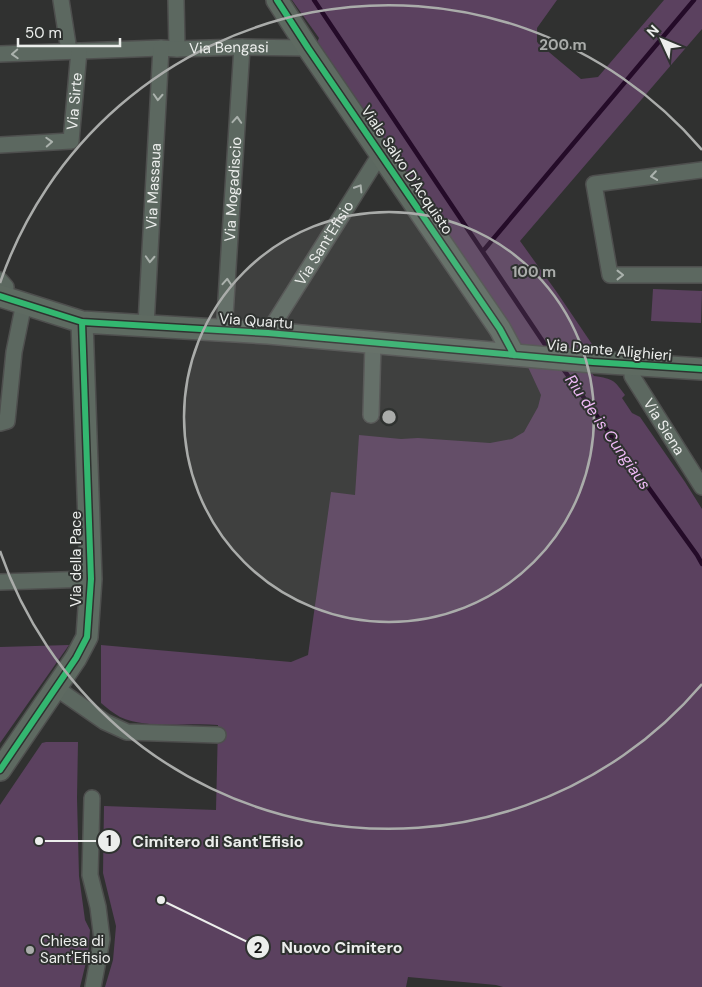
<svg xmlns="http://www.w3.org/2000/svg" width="702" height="987" font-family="'DM Sans',sans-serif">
<rect width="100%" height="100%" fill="#303130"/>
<path fill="#5b415f" d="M292,0H557L537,28V42L581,79L598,77L664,0H702V29L520,241L556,291L596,350L573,347L594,376C614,379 614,380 625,395L622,398L632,413L640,417L685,482L702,509V987H503L496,985L408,977L406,987H105L113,960L116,926L103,873L104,806L216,810L218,725C188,722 149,730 120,717C113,713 107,708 101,703V645L291,662L308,655L331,492L355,495L359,435L401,439L418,438L490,443L512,439L524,432L538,407L541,395L515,339L315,47L319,38Z
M653,289L702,291L701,323L651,321Z
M69,645L0,743V647Z
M46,742H78L77,798L79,876L85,920L90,930L88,954L80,987H0V805L42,743Z"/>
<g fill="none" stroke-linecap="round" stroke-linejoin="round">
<path stroke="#240b28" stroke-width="4.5" d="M314,0L550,352
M483,251L694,0
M561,366L697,555L702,564"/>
<g stroke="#4e4f4e" stroke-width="18">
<g id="street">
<path d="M61,0L69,51"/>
<path d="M176,0L177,49"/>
<path id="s1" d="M0,54L161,48L177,49L242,47L308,48"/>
<path id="s2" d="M0,145L71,141L79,51"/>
<path d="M702,170L594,184L610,275H702"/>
<path d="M0,280L6,287L5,297"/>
<path id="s3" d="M146,325L161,48"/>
<path id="s4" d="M224,331L242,47"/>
<path id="s5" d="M268,333L381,153"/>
<path id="s6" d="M634,365L632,376L702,487"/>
<path d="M371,415L373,343"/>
<path d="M0,423L7,421L14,352L24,303"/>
<path d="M0,582L91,579"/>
<path d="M56,688L105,722L127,732L218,735"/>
<path d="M92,798L90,875L98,907L102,939L93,987"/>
</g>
</g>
<g stroke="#4e4f4e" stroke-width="24">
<path id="secondary" d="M277,0L308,48L500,329L514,355
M0,296L82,322L268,333L593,362L702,369
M0,770L76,658L87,637L91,579L82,322"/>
</g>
<use href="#street" stroke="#5c6860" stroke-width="15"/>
<use href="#secondary" stroke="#5e6a61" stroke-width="21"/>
<g stroke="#2f3230" stroke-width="9">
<path id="cycleway" d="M277,0L308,48L500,329L514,355
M0,296L82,322L268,333L593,362L702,369
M0,770L76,658L87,637L91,579L82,322"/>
</g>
<use href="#cycleway" stroke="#33b770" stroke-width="6"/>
</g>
<defs><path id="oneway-chevron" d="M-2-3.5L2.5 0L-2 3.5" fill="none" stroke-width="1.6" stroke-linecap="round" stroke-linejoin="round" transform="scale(1.25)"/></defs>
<g stroke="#abb2ad">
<use href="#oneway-chevron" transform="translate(15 54) rotate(177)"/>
<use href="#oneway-chevron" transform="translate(158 97) rotate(93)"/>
<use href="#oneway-chevron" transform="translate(237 120) rotate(-86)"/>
<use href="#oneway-chevron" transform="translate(49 142) rotate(-3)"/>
<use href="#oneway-chevron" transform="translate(654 176) rotate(172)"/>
<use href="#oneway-chevron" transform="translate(359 188) rotate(-58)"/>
<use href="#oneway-chevron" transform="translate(150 259) rotate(93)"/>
<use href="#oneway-chevron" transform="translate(620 275)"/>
<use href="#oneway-chevron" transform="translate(227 282) rotate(-86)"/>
</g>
<circle cx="389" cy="417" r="205" fill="#aaacaa" fill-opacity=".12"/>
<g fill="none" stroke="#aaacaa" stroke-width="2.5">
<circle cx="389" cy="417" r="205"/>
<path d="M702 684A411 411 0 0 1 0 551M0 283A411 411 0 0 1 702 150"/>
</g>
<circle fill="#aaacaa" stroke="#2f3230" stroke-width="2" cx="30" cy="950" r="5"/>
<g text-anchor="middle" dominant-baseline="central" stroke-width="4" stroke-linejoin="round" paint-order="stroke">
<g font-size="15" fill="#eceeec" stroke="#2f3230">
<text stroke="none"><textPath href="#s1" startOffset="229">Via Bengasi</textPath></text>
<text stroke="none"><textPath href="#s2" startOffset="111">Via Sirte</textPath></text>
<text transform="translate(407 170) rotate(56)">Viale Salvo D'Acquisto</text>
<text stroke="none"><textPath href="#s3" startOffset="139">Via Massaua</textPath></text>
<text stroke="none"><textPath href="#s4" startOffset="142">Via Mogadiscio</textPath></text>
<text stroke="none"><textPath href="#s5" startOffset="106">Via Sant'Efisio</textPath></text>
<text transform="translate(256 321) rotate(4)">Via Quartu</text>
<text transform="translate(609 350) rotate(5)">Via Dante Alighieri</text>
<text stroke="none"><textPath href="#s6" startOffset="71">Via Siena</textPath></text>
<text transform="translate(76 559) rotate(-90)">Via della Pace</text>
</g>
<g font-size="15" fill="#eceeec" stroke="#2f3230" text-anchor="start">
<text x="40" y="941">Chiesa di<tspan x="40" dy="17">Sant'Efisio</tspan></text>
</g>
<g font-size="16" font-style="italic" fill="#eeb9f5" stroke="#2f3230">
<text transform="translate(608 432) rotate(55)">Riu de is Cungiaus</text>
</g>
</g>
<circle cx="389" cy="417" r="8" fill="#aaacaa" stroke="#2f3230" stroke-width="2.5"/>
<g font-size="15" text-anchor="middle" font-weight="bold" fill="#aaacaa" stroke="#2f3230" stroke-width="4" stroke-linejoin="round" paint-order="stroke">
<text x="563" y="50">200 m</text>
<text x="534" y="277">100 m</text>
</g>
<path fill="none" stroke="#eceeec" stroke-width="2" d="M39 841L109 841M161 900L258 947"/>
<g fill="#eceeec" stroke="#2f3230" stroke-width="2">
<circle cx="39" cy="841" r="5"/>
<circle cx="161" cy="900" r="5"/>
<circle cx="109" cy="841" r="12"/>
<circle cx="258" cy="947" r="12"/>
</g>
<g font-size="15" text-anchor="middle" font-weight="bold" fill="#111">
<text x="109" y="846">1</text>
<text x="258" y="953">2</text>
</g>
<g font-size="16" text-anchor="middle" font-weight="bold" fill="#eceeec" stroke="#2f3230" stroke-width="4" stroke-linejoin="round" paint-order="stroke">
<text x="218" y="847">Cimitero di Sant'Efisio</text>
<text x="342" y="953">Nuovo Cimitero</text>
</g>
<g transform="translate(662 40) rotate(314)" stroke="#2f3230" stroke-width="4" paint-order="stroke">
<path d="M0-4L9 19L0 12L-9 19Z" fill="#eceeec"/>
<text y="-8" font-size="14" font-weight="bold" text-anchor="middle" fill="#eceeec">N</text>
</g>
<path d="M18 38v8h102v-8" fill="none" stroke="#eceeec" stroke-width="2.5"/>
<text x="25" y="38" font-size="15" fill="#eceeec" stroke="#2f3230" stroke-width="4" paint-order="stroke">50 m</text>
</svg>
